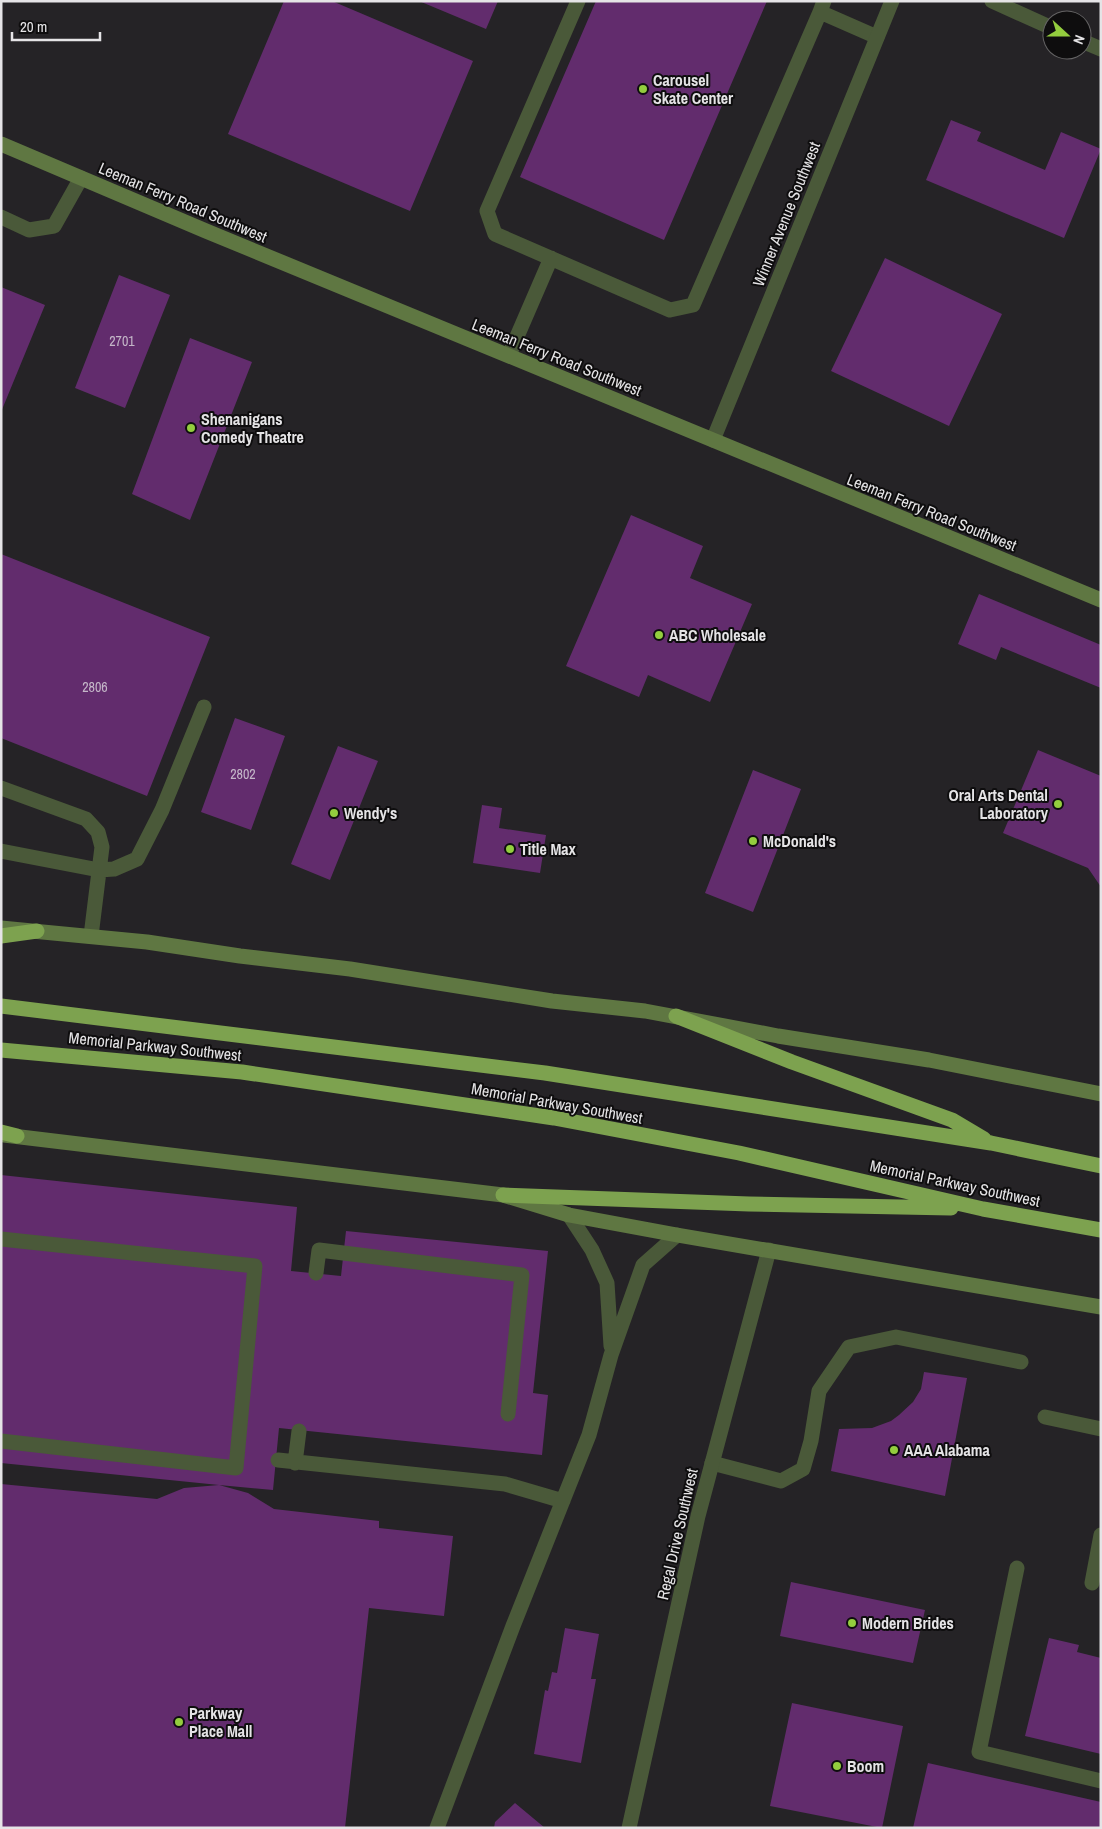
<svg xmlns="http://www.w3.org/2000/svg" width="1102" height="1829" font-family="'Archivo Narrow',sans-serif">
<rect width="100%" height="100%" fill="#252326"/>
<path fill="#622c6d" d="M284,1H332L473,61L410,211L228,134Z
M419,1H498L486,29Z
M596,1H767L664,240L520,177Z
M951,120L981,132L977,141L1045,170L1061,132L1101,149L1064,238L926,180Z
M885,258L1002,314L949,426L831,371Z
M119,275L170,295L125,408L75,388Z
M1,287L45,305L1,412Z
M190,338L252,362L190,520L132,494Z
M631,515L703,546L690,578L752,604L710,702L648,675L639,697L566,666Z
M1,554L210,637L147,796L1,738Z
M979,594L1101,645V688L1001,647L996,660L958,644Z
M235,718L285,736L251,830L201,812Z
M338,746L378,761L330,880L291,864Z
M1038,750L1101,776V887L1088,868L1003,833Z
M753,770L801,789L753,912L705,893Z
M482,805L502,808L499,828L546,835L540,873L473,863Z
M1,1175L297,1207L291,1271L341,1276L346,1231L548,1251L533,1393L548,1395L542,1455L279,1428L273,1490L219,1485L248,1493L274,1509L379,1521V1528L453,1536L444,1616L369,1608L345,1828H1V1484L157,1499L184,1488L219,1485L1,1463Z
M924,1372L967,1378L945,1496L831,1471L839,1429L872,1428L891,1421L899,1415L913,1402L921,1389Z
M791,1582L925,1610L913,1663L780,1636Z
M565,1628L599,1634L591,1679H596L581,1763L534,1754L545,1690L548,1691L552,1672L557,1673Z
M1049,1638L1079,1645L1077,1652L1101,1658V1754L1025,1736Z
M792,1703L903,1726L882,1828L770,1806Z
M928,1763L1101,1802V1828H913Z
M515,1803L545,1828H494L495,1822Z"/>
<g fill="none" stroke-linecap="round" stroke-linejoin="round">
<path stroke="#4a5939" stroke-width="15" d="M578,1L487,211L495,234L670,310L693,305L820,12
M824,1L820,12L877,37
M1,217L29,230L54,226L81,178
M509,355L551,258
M1,788L86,819L98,832L102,847L91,936
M1,851L99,870L114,869L137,859L162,810L204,707
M569,1215L592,1250L607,1283L611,1346
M1,1239L255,1266L236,1468L1,1441
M316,1273L319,1250L522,1275L508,1414
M1045,1417L1101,1429
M278,1460L505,1484L563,1501
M295,1463L299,1431
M712,1463L781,1481L803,1469L811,1441L819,1391L849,1347L896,1337L1021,1362
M1017,1568L979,1752L1101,1781
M1092,1583L1101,1535
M437,1828L513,1626L589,1435L611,1355L643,1265L677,1235"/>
<path stroke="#4a5939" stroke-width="15" d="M992,1L1052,28
M1082,41L1101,49
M713,440L892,1
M629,1828L698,1516L769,1250"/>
<path stroke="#5f7742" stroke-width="15" d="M1,144L206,231L1101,600
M1,928L147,942L240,956L350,969L552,1001L645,1011L778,1036L929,1060L1101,1094
M4,1135L503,1195L569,1215L677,1235L1101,1307"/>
<path stroke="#7da24f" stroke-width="15" d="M1,936L37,931
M1,1006L545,1073L991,1143L1101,1166
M676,1016L792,1062L952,1120L984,1139
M1,1050L242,1072L554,1118L739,1153L983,1209L1101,1230
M1,1132L17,1136
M503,1195L749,1204L951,1208"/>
</g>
<g fill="#93cd3e" stroke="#0e0d0e" stroke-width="2">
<circle cx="643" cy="89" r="5"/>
<circle cx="191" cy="428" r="5"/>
<circle cx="659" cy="635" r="5"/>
<circle cx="1058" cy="804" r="5"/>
<circle cx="334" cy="813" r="5"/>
<circle cx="753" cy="841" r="5"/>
<circle cx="510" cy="849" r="5"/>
<circle cx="894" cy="1450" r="5"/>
<circle cx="852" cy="1623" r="5"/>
<circle cx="179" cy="1722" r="5"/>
<circle cx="837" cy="1766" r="5"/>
</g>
<g text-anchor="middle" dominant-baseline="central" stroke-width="4" stroke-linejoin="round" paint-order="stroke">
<g font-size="14" fill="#c4b6c8">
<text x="122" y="341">2701</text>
<text x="95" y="687">2806</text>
<text x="243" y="774">2802</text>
</g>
<g font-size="16" font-weight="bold" fill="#e5e4e6" stroke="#0e0d0e" text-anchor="start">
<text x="653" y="80">Carousel<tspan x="653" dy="18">Skate Center</tspan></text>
<text x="201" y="419">Shenanigans<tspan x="201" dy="18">Comedy Theatre</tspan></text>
<text x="669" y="635">ABC Wholesale</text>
<text x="1048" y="795" text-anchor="end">Oral Arts Dental<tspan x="1048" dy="18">Laboratory</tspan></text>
<text x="344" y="813">Wendy's</text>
<text x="763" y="841">McDonald's</text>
<text x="520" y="849">Title Max</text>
<text x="904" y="1450">AAA Alabama</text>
<text x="862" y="1623">Modern Brides</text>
<text x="189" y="1713">Parkway<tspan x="189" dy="18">Place Mall</tspan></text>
<text x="847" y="1766">Boom</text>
</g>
<g font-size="16" fill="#e5e4e6" stroke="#0e0d0e">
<text transform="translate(183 202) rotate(23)">Leeman Ferry Road Southwest</text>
<text transform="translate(786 214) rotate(-68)">Winner Avenue Southwest</text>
<text transform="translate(557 357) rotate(22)">Leeman Ferry Road Southwest</text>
<text transform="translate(932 512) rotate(22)">Leeman Ferry Road Southwest</text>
<text transform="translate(155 1046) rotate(6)">Memorial Parkway Southwest</text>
<text transform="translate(557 1103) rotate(10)">Memorial Parkway Southwest</text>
<text transform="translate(955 1183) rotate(12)">Memorial Parkway Southwest</text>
<text transform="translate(677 1534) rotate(-77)">Regal Drive Southwest</text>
</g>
</g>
<rect width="1102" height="1829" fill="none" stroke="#e5e4e6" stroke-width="5"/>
<g transform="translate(1067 35) rotate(111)"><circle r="24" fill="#0e0d0e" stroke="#646364"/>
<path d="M0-4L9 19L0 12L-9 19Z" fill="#93cd3e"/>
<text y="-8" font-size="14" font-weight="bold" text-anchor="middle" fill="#e5e4e6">N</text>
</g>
<path d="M12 32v8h88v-8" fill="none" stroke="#e5e4e6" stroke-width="2.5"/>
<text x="20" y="32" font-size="15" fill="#e5e4e6" stroke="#0e0d0e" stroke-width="4" paint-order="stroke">20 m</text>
</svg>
